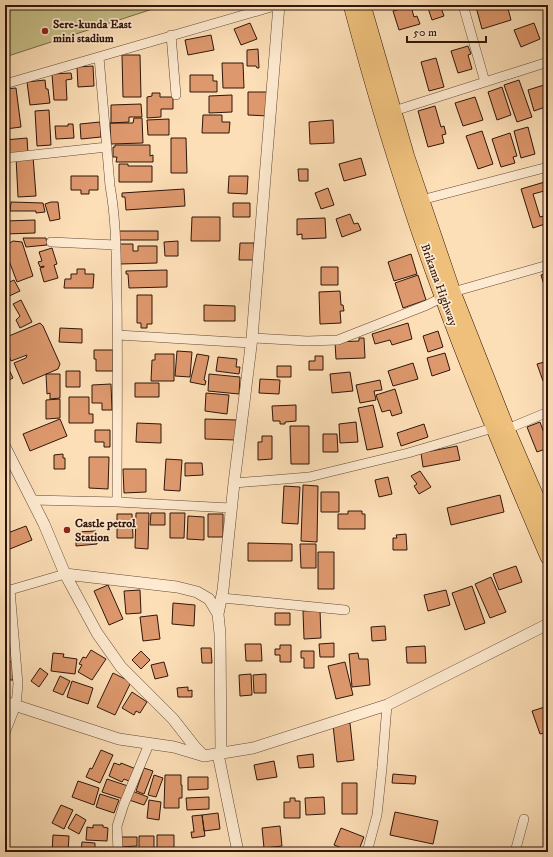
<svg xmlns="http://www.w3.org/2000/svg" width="553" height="857" font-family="'IM FELL DW Pica',serif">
<rect width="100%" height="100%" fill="#fddfb7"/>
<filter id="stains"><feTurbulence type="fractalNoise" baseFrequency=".005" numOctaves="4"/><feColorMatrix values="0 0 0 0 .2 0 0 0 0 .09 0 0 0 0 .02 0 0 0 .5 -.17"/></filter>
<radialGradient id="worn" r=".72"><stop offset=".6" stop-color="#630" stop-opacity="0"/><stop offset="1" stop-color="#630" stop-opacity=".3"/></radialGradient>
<path fill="#c7c089" stroke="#7b6b4a" d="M5,5H165L5,57Z"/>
<path fill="#de986d" stroke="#2f160b" d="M427,5H441H440L444,16L432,20Z
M482,5H507L511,20L482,29L476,7Z
M411,6L414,17L417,16L420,24L399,30L393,11Z
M250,23L257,39L241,45L234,29Z
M534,23L540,39L521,47L514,30Z
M211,35L214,50L188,55L185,40Z
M468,46L471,54L468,55L472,69L458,73L451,51Z
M258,49L259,68H257L256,66H247V50Z
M122,55H140L141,97H123Z
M436,58L444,87L429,91L421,62Z
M222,63H243L244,88H223Z
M93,66L94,86L78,87L77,67Z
M71,73L72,79L66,80L67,100H54L52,74Z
M190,75H213V81H217V92H190Z
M45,80L46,89H48L50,103L30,105L27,82Z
M519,80L532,117L517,122L504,85Z
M544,85L548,96V106L534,111L528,90Z
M502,87L511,115L497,120L488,92Z
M16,88L21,127L6,129L5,118V89Z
M248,92H269L268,116L248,115Z
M152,93H160V97H173V109H161V117L147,118V97L152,96Z
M232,95V112L209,113V96Z
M475,97L483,120L463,126L455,103Z
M141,104L142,117H129V122L111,123V105Z
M435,106L441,127L444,126L446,134L442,135L444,143L428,147L418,111Z
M49,110L51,145L37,146L35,111Z
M203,115H222V122H230L229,133H202Z
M134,118H142L143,143L111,144L110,123H133Z
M169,119V135H148L147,120Z
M333,120L334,143L310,144L309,122Z
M100,122L101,137L81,139L80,124Z
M68,124H73L74,138L56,139L55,126H68Z
M528,127L535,154L521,158L514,131Z
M482,131L493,164L478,169L466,136Z
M510,133L517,156L513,157L515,163L501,167L492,139Z
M27,138L28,154L6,157L5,140Z
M171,138H186L187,173H171Z
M115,145H150V156L153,155V162H116L117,157H113V147H115Z
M33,156L36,196L18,197L16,157Z
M361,158L366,175L344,181L339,164Z
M119,164H128V166H152V182H119Z
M298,169H308V181H299Z
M71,176H98V190H89V194H81V190H71Z
M229,176H248L247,194L228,193Z
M548,181V190L533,194L540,217L548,215V223L533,228L521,189Z
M328,188L334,205L321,209L315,193Z
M184,189L185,206L126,210L125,197H122V193Z
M11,202L43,203L45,212L36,213V211H10Z
M51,202H58L60,219L50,221L45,204Z
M233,203H250V217H233Z
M350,214L354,224L358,223L361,230L342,237L336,219Z
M192,217H220V241H191Z
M325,218L326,238L302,239V234L297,235V219Z
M35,220V233L5,234V221Z
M119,231H158V240H119Z
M23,238H46L47,245L26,247Z
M13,241L22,242L33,276L17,282L5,250V246Z
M178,241V256H165L164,242Z
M240,243H254V260H239Z
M120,244H133V251H138V246H157V263L120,264Z
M52,248L57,264L54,265L58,278L44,282L40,268L44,267V266L40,267L38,262L42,261L39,252Z
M411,254L417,274L394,281L388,262Z
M321,267H338V285H321Z
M77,269H85V274H94L93,288H64L65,279H71V274H77Z
M167,270V287L129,288L128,274H126V271Z
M548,273V298L541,275Z
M418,275L426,300L403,308L395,283Z
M14,280L20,291L5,298V284Z
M340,291L341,305H343L344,311H340L341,323L320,324L319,292Z
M137,295H152V324H147V328H141V323H137Z
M21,300L32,322L20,328L16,320L20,316L13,304Z
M204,305L235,306V321H204Z
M40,323L43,326L60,364L58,369L23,384L14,363L26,358L27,355L11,361L5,346V342L9,336Z
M408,323L412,339L392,345L390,340L375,344L372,334Z
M60,328L82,329V343L59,342Z
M438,331L443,347L428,352L423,336Z
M359,338H364L365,358L336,359L335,342L359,341Z
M94,350H113V371H96V359H94Z
M177,351L192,352L190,377L175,376Z
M445,353L450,370L432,376L427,358Z
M155,354H174V381H151L152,360H155Z
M197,354L209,356L204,380L206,381L205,385L190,382Z
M315,356H323V370H309V361H315Z
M218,357L237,359L236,367H240L239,374L216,371Z
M5,361L13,378L5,382Z
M548,361V379L543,381L537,364Z
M413,363L418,379L393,386L388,371Z
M277,366H291V377H277Z
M66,371H80V387H66Z
M350,372L353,391L332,393L330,374Z
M46,374H60V398L50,399V393L47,394Z
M209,374L240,377L239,394L208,391Z
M260,379L280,380L279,394L259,393Z
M380,380L382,390L374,391L376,400L360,403L356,385Z
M135,383H159V397H135Z
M111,384L112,410H102V403H92V385Z
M395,389L402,413L392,416L390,410L382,412L376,395Z
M206,393L229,395L227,414L205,411Z
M69,397H89V414H93V423H69Z
M60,399V418L46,419V400Z
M296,405V421L285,422V424H280V421H273L272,406Z
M373,405L383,447L367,450L358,408Z
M60,419L67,436L30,451L23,434Z
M205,419L237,420L236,440L205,439Z
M356,422L358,442L340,443L339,424Z
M540,422L548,444V448L537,452L527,427Z
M137,423L161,424V443L136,442Z
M424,424L428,437L401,446L397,433Z
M290,426H309V464H291Z
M95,430H110V447H104V442H95Z
M323,434H337L338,452H323Z
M262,436H272V459L258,460V442H262Z
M457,446L460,460L423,467L421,453Z
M63,454V458H65V469H54V455Z
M89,457H109L108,489L89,488Z
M166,459L182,460L180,491L164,490Z
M185,463H202L203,475L185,476Z
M123,469H146V492L124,493Z
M420,471L431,487L419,494L414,486L417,484L411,476Z
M388,477L392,494L379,497L375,480Z
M303,485L318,486L317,542L301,541Z
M284,486L300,487L298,524L282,523Z
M321,492H339V512H321Z
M500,495L504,512L451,525L447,508Z
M348,511H362V514H365V529H338V514H348Z
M136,513H149L148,549L135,548Z
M151,513H165V525H150Z
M170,513H185L184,538H170Z
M117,514H132L133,538H117Z
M208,514H223V537H208Z
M188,516L204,517V540L187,539Z
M26,526L32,540L5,551V534Z
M96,531L97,544L76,546V532Z
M406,534L407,550H393V538H397L396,535Z
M248,543L292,544V561H248Z
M300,544H316V568H301Z
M318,552H334V589H318Z
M516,566L522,582L499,590L493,574Z
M491,577L506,612L490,618L475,584Z
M108,585L123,619L109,625L94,591Z
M472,586L485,623L465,630L452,593Z
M140,590L141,613L126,614L124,591Z
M446,590L450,605L428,611L424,595Z
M5,602H6V616H11V627H8V633H5Z
M173,603L195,605L194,626L172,624Z
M320,610L321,638L304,639L303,611Z
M275,613H290V625H275Z
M157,615L160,639L143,641L140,617Z
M385,626L386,640L372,641L371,627Z
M334,643V657H320L319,644Z
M245,644H261L262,661H246Z
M280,645H291V662H280V655H275V649H280Z
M425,646L426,663H407L406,647Z
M201,648H211L212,663H202Z
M91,650L106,659L92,680L78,672L82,665L79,664L83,657L86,658Z
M141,651L150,660L141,669L132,660Z
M301,651H314V668H304V658H301Z
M53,653L64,654L63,657L77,659L75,674L51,671Z
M358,653L359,659H368L370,685L352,687L349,654Z
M5,661L14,662L13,680H5Z
M164,662L168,676L155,679L151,665Z
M345,662L353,695L336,699L328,666Z
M40,668L48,674L39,687L31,681Z
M113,673L131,682L115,715L97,707Z
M251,674L252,695L240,696L239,675Z
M266,674V693H254L253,675Z
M60,676L70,681L63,695L53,691Z
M72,681L93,688L88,704L67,697Z
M188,687V691L192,690V697H178L177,688Z
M132,692L147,702L140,713L136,711L134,715L122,708Z
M548,706V732L540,734L532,711Z
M350,723L354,760L337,762L333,725Z
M101,750L113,755L100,783L86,777L90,768L92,769Z
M313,754L314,767L299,768L297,756Z
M274,761L277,777L257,780L254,765Z
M114,763L120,765L121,763L136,769L131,782L124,779L122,782L109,776Z
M144,768L153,771L144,794L136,791Z
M393,774L416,776L415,784L392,783Z
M154,775L163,778L156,797L148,795Z
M165,775H181V785H182V798H179V808H164Z
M188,777H208V789L188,790Z
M107,779L128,786L123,799L102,792Z
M78,781L99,788L94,805L72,797Z
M342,783H357V814H342Z
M132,791L148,797L144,805L129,800Z
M100,794L119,800L114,813L96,807Z
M209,797V809L187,810L186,798Z
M324,797L325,814L306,815L305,798Z
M290,798H295V801H300V818H284V802H290Z
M149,800L161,802L159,820L147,818Z
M61,805L73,810L64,829L52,823Z
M395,812L438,821L433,844L390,835Z
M218,813L220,829L204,831L202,815Z
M76,814L86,820L79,834L68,828Z
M202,815L205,836L192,838L191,832H194L192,816Z
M93,825H103V827L108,828L107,841L86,840L87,827L93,828Z
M280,826L282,846L264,848L262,828Z
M341,828L364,837L358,852H353L334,845Z
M53,835L69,836L68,852H52Z
M157,835H174V851H163V849H157Z
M139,836H154V852H139Z
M121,837H137V846L121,847Z
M82,842L95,843V852H81Z"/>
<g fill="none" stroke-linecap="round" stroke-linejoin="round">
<g stroke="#624836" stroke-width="10">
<path id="minor" d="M463,5L485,82
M171,35L176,95
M99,57L110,186C117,224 116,263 117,302C118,368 117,435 117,502
M5,84L278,5
M394,111L548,62
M5,158L107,147
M421,200L548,167
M51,242L116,245
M118,335L251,343
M252,338L307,341L338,340L427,305L453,292L548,265
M507,429L548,412
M234,483L309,477L408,453L493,428
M32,500L117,502L231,508
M5,590H10L65,574
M222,598L345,610
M5,733L16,705L18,684L10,590
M118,852L117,826L124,804L149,744
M367,852L377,815L382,768L387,705
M515,852L524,819"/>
</g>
<g stroke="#624836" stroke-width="12">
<path id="tertiary" d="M5,447L44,524L65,574L97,633L121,667L173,719L195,747L203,755
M65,574L177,587L197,592L209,599L218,614L220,634L221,753
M218,614L223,590L234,483L252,338L279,5
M5,702L119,739L174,747L204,756L253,748L387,705L548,624
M218,754L238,852"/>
</g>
<g stroke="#2f160b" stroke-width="16">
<path id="trunk" d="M351,5C377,103 407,201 442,296C474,384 511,471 548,557
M363,5L407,157L453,292L507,429L548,524"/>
</g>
<use href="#minor" stroke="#feead0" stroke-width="9"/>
<use href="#tertiary" stroke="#feead0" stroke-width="11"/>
<use href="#trunk" stroke="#eec07c" stroke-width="15"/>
</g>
<g fill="#8f2418" stroke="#feead0" stroke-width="1.5">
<circle cx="45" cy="31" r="4"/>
<circle cx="67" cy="530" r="4"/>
</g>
<g text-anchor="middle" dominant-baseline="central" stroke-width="3.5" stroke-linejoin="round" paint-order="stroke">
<g font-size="12" font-weight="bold" fill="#2f160b" stroke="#feead0" text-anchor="start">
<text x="53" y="24">Sere-kunda East<tspan x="53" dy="14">mini stadium</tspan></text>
<text x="75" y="523">Castle petrol<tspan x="75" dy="14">Station</tspan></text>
</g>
<g font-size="12" fill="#2f160b" stroke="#feead0">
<text transform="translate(439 285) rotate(70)">Brikama Highway</text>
</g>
</g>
<rect width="553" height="857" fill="none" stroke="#fddfb7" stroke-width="20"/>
<rect x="6" y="6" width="541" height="845" fill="none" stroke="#2f160b" stroke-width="2"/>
<rect x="10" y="10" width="533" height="837" fill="none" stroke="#2f160b"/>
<path d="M407 36v6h79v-6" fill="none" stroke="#2f160b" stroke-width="2"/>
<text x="413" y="36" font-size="12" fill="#2f160b" stroke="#feead0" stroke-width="3" paint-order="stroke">50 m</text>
<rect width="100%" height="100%" filter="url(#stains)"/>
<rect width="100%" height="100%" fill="url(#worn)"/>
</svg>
